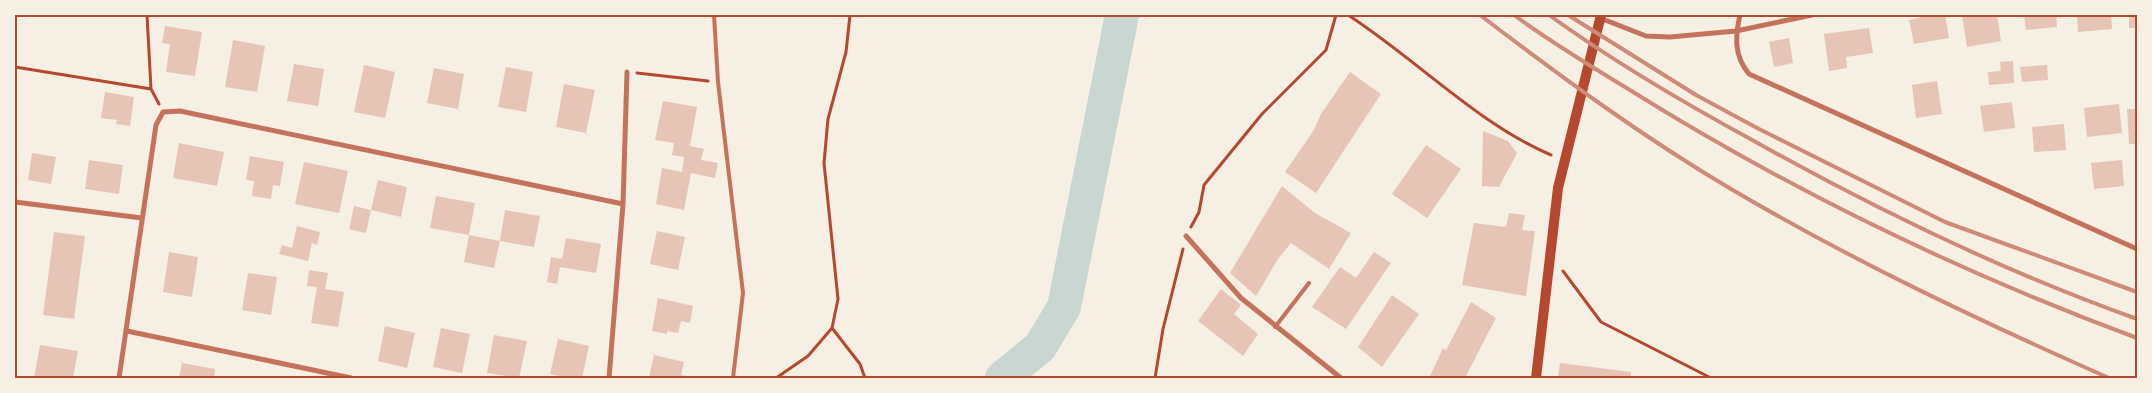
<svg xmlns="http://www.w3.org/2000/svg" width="2152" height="393" font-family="'Asap Condensed',sans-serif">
<rect width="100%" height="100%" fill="#f6efe4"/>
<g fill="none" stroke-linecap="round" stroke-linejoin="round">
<path stroke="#c9d6d2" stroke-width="34" d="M1002,378L1040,347L1064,307L1122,15"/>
</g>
<path fill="#e6c5b7" d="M1932,15H1945L1949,38L1914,44L1909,20Z
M1966,15H1997L2001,41L1967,47L1962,16Z
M2024,15H2056L2057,27L2026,30Z
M2077,15H2111L2112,29L2078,32Z
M2129,15H2137V28H2129Z
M165,26L202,32L195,76L166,72L170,44L162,43Z
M1869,28L1873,53L1846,57L1847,68L1829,71L1824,34Z
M1789,38L1793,63L1774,67L1769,42Z
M233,40L265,46L257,92L225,87Z
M2013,61L2014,83L1989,85L1988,72L2001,71L2000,62Z
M294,64L324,69L318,106L287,101Z
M364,65L395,72L385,118L354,112Z
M2047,65L2048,80L2022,82L2020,67Z
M506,67L533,72L526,112L498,107Z
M434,68L464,74L458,109L427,103Z
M1350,72L1381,94L1316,193L1285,172L1314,130L1321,114Z
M1937,81L1942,114L1916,118L1912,85Z
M564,84L595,90L586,133L556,127Z
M105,92L134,97L130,126L116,124L117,120L101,118Z
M663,101L697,107L690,146L704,149L701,160L718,163L715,178L691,173L684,210L656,204L662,168L682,172L684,157L672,155L674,143L655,140Z
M2012,102L2015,128L1984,132L1980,106Z
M2119,104L2122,133L2087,137L2084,108Z
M2127,109H2137V144H2129Z
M2064,124L2066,150L2034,152L2032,127Z
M1483,131L1508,141L1517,153L1499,187L1482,186Z
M179,143L224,152L217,186L173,178Z
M1426,145L1461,169L1427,218L1392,194Z
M32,153L56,157L51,184L28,180Z
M250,156L284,162L280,186L273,185L271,199L252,196L254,181L246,180Z
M89,160L123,165L119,194L85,189Z
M2122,160L2124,186L2094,189L2091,163Z
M304,162L348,171L339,213L295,204Z
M378,180L407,187L401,217L371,210Z
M1282,186L1315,213L1351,233L1329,269L1291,243L1278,259L1256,296L1230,273Z
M436,196L475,203L469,235L430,228Z
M354,206L371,210L366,233L349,229Z
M505,210L540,216L534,247L500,241Z
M1509,213L1525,215L1522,230L1535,231L1526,296L1462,285L1474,223L1506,227Z
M297,226L320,232L317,245L312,243L308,261L279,254L282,245L292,248Z
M657,231L685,237L678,270L650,264Z
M54,232L85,236L74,319L43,315Z
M469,235L500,241L494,268L464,262Z
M566,238L601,244L596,273L560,267L557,284L547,282L551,257L562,259Z
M169,252L198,257L192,297L163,292Z
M1374,252L1391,263L1346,329L1312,307L1340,267L1356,278Z
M309,270L328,273L325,289L344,292L338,327L311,323L317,287L307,286Z
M248,273L277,277L271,315L242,310Z
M1221,289L1241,305L1234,314L1258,334L1243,356L1198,321Z
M1392,295L1419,314L1382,367L1358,347Z
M658,298L693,306L690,323L681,321L678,333L667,331V334L652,331Z
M1471,302L1496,318L1465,378H1429L1443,348L1446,350Z
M385,326L415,333L407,368L378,361Z
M441,328L470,334L462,373L433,367Z
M494,335L527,341L519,378L487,373Z
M558,339L589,346L582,378H568L550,374Z
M40,345L78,351L73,378H34Z
M654,355L684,362L681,375L686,376L685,378H649Z
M182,363L215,369L214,378H179Z
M1560,363L1631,372V378H1558Z"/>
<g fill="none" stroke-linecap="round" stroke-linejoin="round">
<path stroke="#b5482f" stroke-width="3" d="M147,15L151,89
M1348,15C1416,59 1478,124 1551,155
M15,67L151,89L159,104
M637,73L708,81
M1191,227L1199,212L1204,185L1262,114L1326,50L1336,15
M1563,271L1601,322L1711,378
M832,328L860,364L865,378
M776,378L808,356L832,328L838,299L824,163L828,119L846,52L850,15
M1155,378L1163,329L1183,249"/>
<path stroke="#c5725c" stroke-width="4" d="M714,15L718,82L743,293L733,378
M1275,327L1309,283"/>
<path stroke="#c5725c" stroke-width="5" d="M1740,15C1735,37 1734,56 1749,74L2137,249
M1600,18L1646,36L1670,37L1736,31L1812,15
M15,202L142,218
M1186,236L1241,298L1341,378
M127,331L351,378
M119,378L156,125L163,112L180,111L623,204
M609,378L623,204L627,72"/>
<path stroke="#b5482f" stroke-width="10" d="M1536,378L1558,188L1601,15"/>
<path stroke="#cf8b77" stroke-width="4" d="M1480,15C1561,77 1643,137 1731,189C1853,261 1980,321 2109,378
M1514,15C1549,41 1587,64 1625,87C1786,188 1959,272 2137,338
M1549,15C1614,62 1684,103 1754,141C1877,210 2005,272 2137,319
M1568,15L1696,95L1759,129L1945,222L2137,292"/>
</g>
<rect width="2152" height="393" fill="none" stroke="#f6efe4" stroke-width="32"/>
<rect x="16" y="16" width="2120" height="361" fill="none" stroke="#b5482f" stroke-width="2"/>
</svg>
